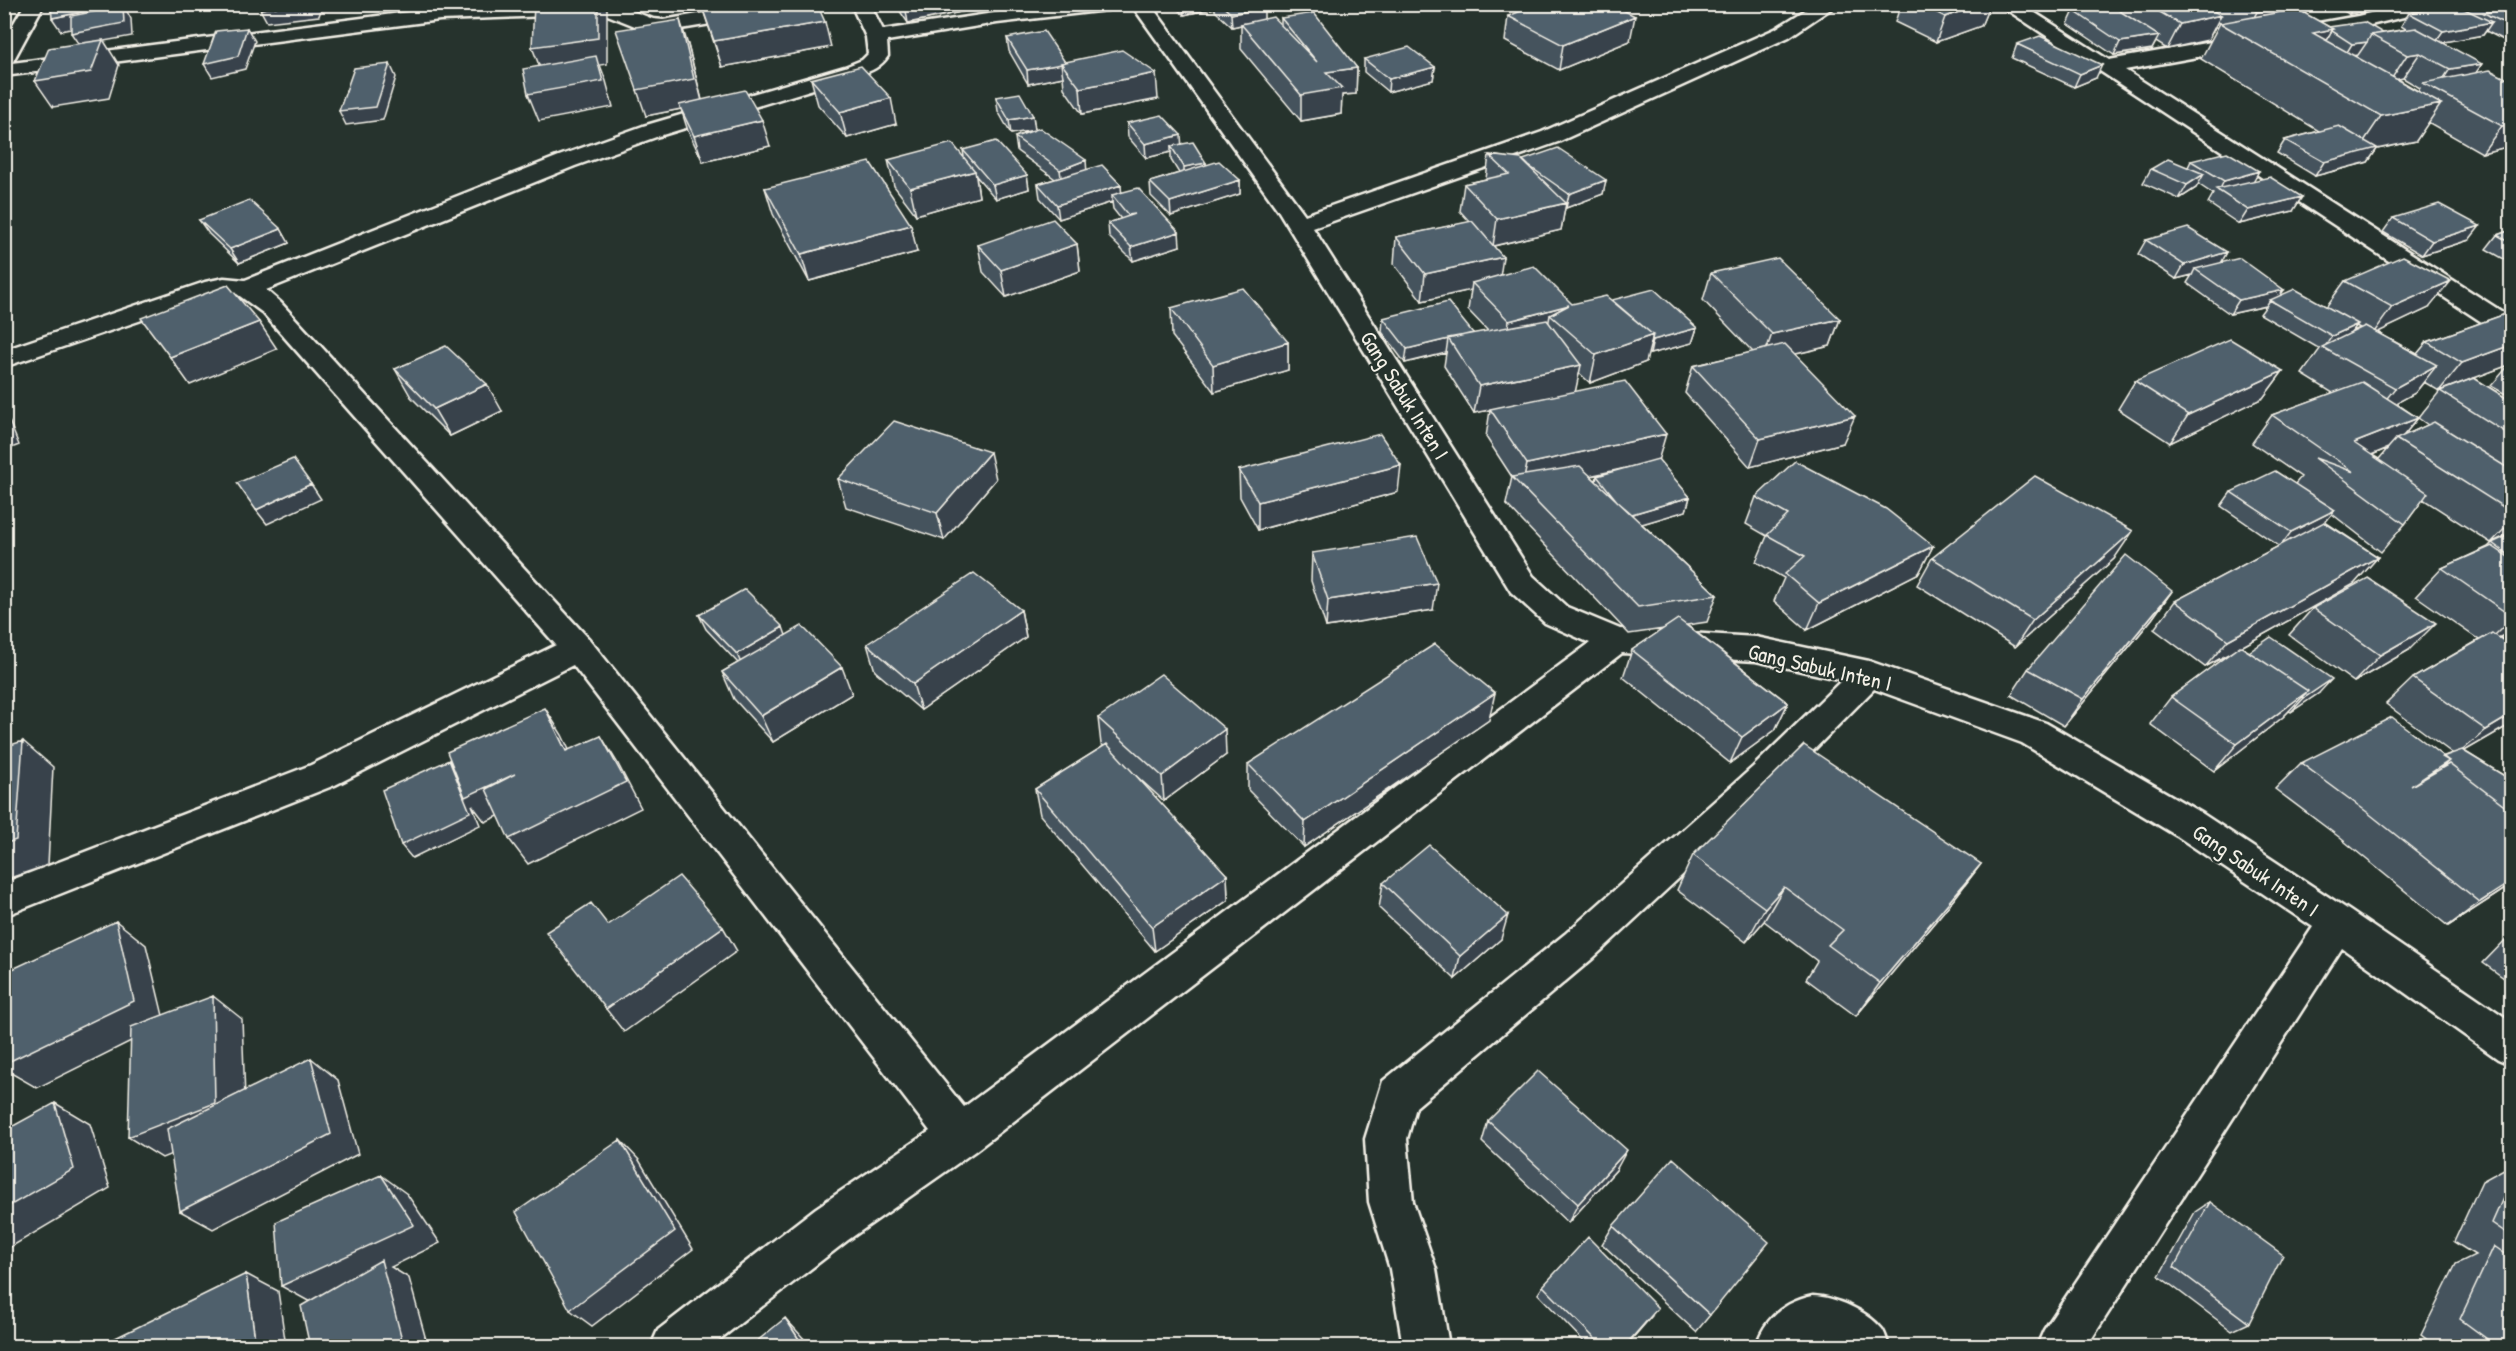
<svg xmlns="http://www.w3.org/2000/svg" width="2516" height="1351" font-family="'Patrick Hand',sans-serif">
<rect width="100%" height="100%" fill="#26332d"/>
<filter id="ink" filterUnits="userSpaceOnUse"><feTurbulence type="fractalNoise" baseFrequency=".0167" numOctaves="2"/><feDisplacementMap in="SourceGraphic" scale="12" xChannelSelector="R" yChannelSelector="G"/><feConvolveMatrix kernelMatrix="1 2 1 2 8 2 1 2 1" color-interpolation-filters="sRGB"/></filter>
<g filter="url(#ink)">
<g fill="none" stroke-linecap="round" stroke-linejoin="round">
<g stroke="#f4f1e8" stroke-width="5">
<path id="street" d="M25,4H44L12,63L440,8L615,4L653,19L663,20L757,4H804L802,8L795,10L663,32L640,28L605,14L440,20L4,76V40Z
M851,4H870L883,30L1053,4H1116L1114,8L1107,10L997,23L887,41L888,56C881,67 871,71 859,75L659,136L575,166L266,290L281,303L589,639L964,1107L1590,643L1545,623L1511,592L1278,210L1131,4H1150L1305,215L1542,132L1775,29L1815,4H1838L1789,37L1558,142L1313,228L1533,576L1567,607L1620,629L1756,637L1869,661L2046,723L2203,814L2350,911L2512,1022V1065L2498,1059L2342,948L2087,1346H2037L2044,1330L2313,927L2177,836L2022,743L1874,689L1777,787L1593,958L1416,1107L1407,1139L1413,1202L1436,1269L1449,1346H1403L1390,1269L1369,1202L1365,1139L1383,1081L1565,934L1753,767L1842,680L1756,661L1622,653L975,1151L848,1240L711,1346H651L658,1330L816,1208L930,1131L573,665L335,785L4,916V883L311,765L556,645L263,313L237,294H218L4,367V350L205,282L224,278L245,280L559,156L643,126L845,67L862,60L868,54L866,37Z
M1998,4H2021L2109,60L2358,16L2407,4H2443L2441,8L2358,28L2125,70L2512,318V338L2503,336Z
M1813,1296C1836,1297 1867,1311 1882,1329C1885,1333 1887,1341 1889,1346H1829L1822,1342H1813L1807,1346H1756C1765,1318 1784,1302 1813,1296Z"/>
</g>
<use href="#street" fill="#26332d" fill-rule="evenodd"/>
</g>
<path fill="#44535d" stroke="#f4f1e8" stroke-width="1.5" fill-rule="evenodd" d="M701,4L831,47L722,67Z
M895,4H993L994,5L908,23Z
M1171,4H1261L1264,19L1281,25V18L1357,68L1356,94L1342,95L1341,114L1301,121L1241,49V25L1232,27L1215,11V8L1184,15Z
M1901,4H1990L1981,26L1936,42L1895,22Z
M2067,4H2310L2305,14L2329,27L2383,33L2406,29L2401,26L2409,13L2457,4H2511V44L2486,31L2483,35L2443,42L2476,73L2511,81V146L2482,153L2428,122L2416,141L2377,149L2368,162L2315,176L2277,153L2285,140L2319,131L2201,59L2220,23L2218,22L2208,40L2167,49L2156,42L2152,49L2114,55L2068,24L2074,11H2077ZM2403,78L2420,88L2418,91L2398,79Z
M2331,4H2400L2349,14Z
M1508,16L1630,41L1559,70L1505,41Z
M1007,38L1065,62L1158,99L1082,114L1064,88L1063,77L1028,84L1009,51Z
M2017,44L2096,78L2074,87L2012,58Z
M688,45L702,100L770,146L703,162L688,131L681,109L646,116Z
M1364,59L1435,67L1433,80L1388,92L1364,72Z
M811,79L896,124L847,138L818,105Z
M996,97L1033,116L1035,130L1087,170L1122,192L1180,246L1133,261L1109,237L1108,223L1121,219L1113,209L1112,202L1059,219L1040,198L1038,184L1055,179L1017,151L1015,137L1034,130L1011,134L998,111Z
M1127,123L1181,144L1206,165L1240,180V194L1171,216L1151,196L1150,182L1179,173L1171,160V152L1146,158L1128,137Z
M963,150L1027,175L1029,189L996,199L976,176L979,197L916,215L894,186L888,160L964,157Z
M1489,155L1523,160L1606,180L1603,194L1566,208L1565,207L1561,230L1494,246L1500,275L1572,304L1612,301L1697,328L1692,343L1650,354L1648,353L1646,362L1590,383L1579,373L1575,391L1658,460L1690,497L1686,511L1642,524L1717,595L1707,622L1687,625L1788,703L1775,730L1730,763L1623,677L1632,650L1664,629L1629,634L1506,504L1512,477L1486,437L1490,410L1474,413L1444,366L1446,353L1405,363L1382,332L1383,318L1473,334L1488,331L1468,310L1471,290L1422,301L1394,264L1396,237L1470,222L1460,211L1464,184L1486,179ZM1624,469L1597,476L1596,481L1591,476Z
M2191,161L2254,180L2293,211L2239,224L2208,203L2213,194L2198,184L2196,188L2179,199L2143,183L2151,169L2188,167Z
M765,188L917,252L809,281L773,214Z
M2393,218L2469,240L2422,255L2383,232Z
M199,220L281,229L289,243L239,263L209,234Z
M2511,230V263L2486,249L2497,235Z
M2146,240L2227,252L2221,263L2280,296L2326,307L2345,281L2429,308L2377,332L2417,354L2427,342L2511,312V397L2491,386L2509,365L2474,378L2511,401V533L2493,542L2511,534V632L2504,635L2511,724L2464,751L2511,780V885L2448,926L2339,837L2275,789L2301,763L2442,757L2452,753L2386,704L2413,678L2479,640L2416,596L2442,568L2488,547L2492,543H2491L2423,499L2405,524L2381,552L2332,514L2325,522L2378,557L2354,584L2241,647L2319,693L2291,712L2289,711L2283,717L2214,771L2150,724L2171,697L2234,651L2205,667L2154,629L2175,601L2279,546L2221,506L2231,492L2295,484L2301,477L2252,443L2272,415L2333,393L2302,374L2320,349L2260,314L2266,306L2230,314L2187,283L2192,275L2176,279L2138,254ZM2356,326L2360,328L2351,332ZM2424,382L2439,391L2446,388L2440,391L2418,418L2396,403L2415,393ZM2418,418L2428,425L2403,436ZM2388,448L2379,459L2372,455Z
M1077,244L1080,271L1006,297L983,272L978,245Z
M1711,273L1840,319L1830,346L1794,354L1843,443L1750,467L1685,393L1693,366L1753,352L1703,300Z
M1171,308L1288,342V370L1214,392L1172,336Z
M395,369L502,411L450,436L411,397Z
M2283,371L2263,398L2170,443L2118,409L2135,381Z
M1239,470L1398,492L1258,530L1240,497Z
M838,479H996L944,540L846,507Z
M1756,497L1933,546L1919,573L1807,630L1774,601L1784,578L1756,562L1767,536L1746,524Z
M1312,553L1433,610L1326,627L1311,581Z
M1932,558L2114,559L2015,647L1917,585Z
M2172,591L2152,619L2064,726L2011,695L2028,669Z
M2313,608L2409,650L2354,682L2289,635Z
M1021,610L1026,637L921,710L875,671L867,644Z
M699,615L786,635L852,694L773,742L734,699L722,672L738,663L706,629Z
M1098,718L1226,755L1164,801L1133,773L1227,875L1228,900L1155,951L1040,815L1035,789L1104,746L1101,744Z
M1489,720L1304,847L1248,790V764Z
M1693,855L1981,864L1954,899L1856,1016L1806,979L1817,961L1764,921L1746,942L1677,890Z
M1383,883L1501,939L1455,979L1379,908Z
M2511,934V983L2483,963Z
M1488,1121L1616,1170L1568,1223L1482,1142Z
M2511,1165V1347H2437L2421,1335L2456,1264L2475,1255L2454,1242L2482,1181Z
M2210,1202L2249,1323L2232,1331L2159,1276L2195,1212Z
M1613,1226L1710,1315L1696,1332L1602,1244Z
M1543,1286L1652,1316L1625,1347H1589L1538,1294Z"/>
<path fill="#37434c" stroke="#f4f1e8" stroke-width="1.5" d="M123,4L131,19L132,36L104,41L119,65L109,98L53,107L35,81L80,46L71,33L124,18L61,31L52,18L117,5Z
M296,4H323L319,16L267,22L260,9Z
M598,4H605L607,9V64L600,65L606,81L613,107L539,121L528,94L542,73L532,47Z
M905,4H993L994,5L908,23Z
M1011,4H1035L1012,9Z
M1183,4H1215V8L1184,15Z
M1981,4H1990L1981,26L1936,42L1945,17Z
M2085,4H2107L2105,9L2081,13Z
M2299,4H2310L2297,27L2243,37L2257,12Z
M2355,4H2400L2349,14Z
M2508,4H2511V14L2490,16L2496,7Z
M1264,8V21L1241,24V25L1232,27L1231,14Z
M2221,15L2208,40L2167,49L2180,24Z
M1635,16L1630,41L1559,70L1563,45Z
M680,20L688,45L703,105H679L681,109L646,116L637,90Z
M825,22L831,47L722,67L714,41Z
M2492,22L2483,35L2434,44L2443,31Z
M247,28L255,41L245,69L212,77L204,64Z
M2333,29L2311,65L2313,33Z
M2159,36L2152,49L2114,55L2120,42Z
M2367,42L2358,55L2344,57L2352,44Z
M2420,53L2403,78L2390,81L2407,55Z
M390,64L396,77L383,120L346,125L339,111Z
M1061,64L1063,77L1028,84L1027,70Z
M2482,64L2464,90H2436L2450,69Z
M2102,65L2096,78L2074,87L2080,74Z
M1435,67L1433,80L1388,92L1389,79Z
M1357,68L1356,94L1342,95L1341,114L1301,121V95L1326,72Z
M1156,73L1158,99L1082,114L1080,88Z
M891,98L896,124L847,138L840,112Z
M2441,104L2416,141L2377,149L2368,162L2315,176L2324,162L2356,153L2381,116Z
M1033,116L1035,130L1011,134L1009,120Z
M762,120L770,146L703,162L694,136Z
M2511,124V146L2482,153L2502,126Z
M1181,135L1182,149L1171,146V152L1146,158L1145,144Z
M1086,160L1087,174L1062,184L1060,170Z
M1206,163L1207,177L1184,181V167Z
M975,171L979,197L916,215L910,188Z
M2259,171L2251,185L2219,191L2224,181Z
M2204,174L2196,188L2179,199L2187,185Z
M1027,175L1029,189L996,199L993,185Z
M1240,180V194L1171,216L1170,202Z
M1606,180L1603,194L1566,208L1569,194Z
M1121,185L1122,199L1112,195V202L1059,219L1057,205Z
M2302,197L2293,211L2239,224L2248,210Z
M1566,203L1561,230L1493,246L1497,219Z
M911,225L917,252L809,281L801,254Z
M2480,226L2469,240L2422,255L2432,241Z
M281,229L289,243L239,263L230,249Z
M1179,232L1180,246L1133,261L1131,247Z
M1077,244L1080,271L1006,297L1001,270Z
M2227,252L2219,267L2195,269L2192,275L2176,279L2184,265Z
M1503,257L1499,284L1472,283L1471,290L1422,301L1425,274Z
M2451,281L2429,308L2372,335L2392,307Z
M2284,290L2275,303L2270,300L2266,306L2230,314L2239,300Z
M1569,305L1550,315L1546,337L1505,349L1509,321Z
M1840,319L1830,346L1762,362L1772,334Z
M259,322L277,349L190,385L170,357Z
M2358,324L2347,338L2324,348L2332,336Z
M1697,328L1692,343L1650,354L1653,340Z
M1653,335L1646,362L1590,383L1596,355Z
M1448,339L1446,353L1405,363L1407,349Z
M1288,342V370L1214,392L1213,365Z
M2511,345V362L2509,365L2439,391L2462,363Z
M1581,365L1575,393L1474,413L1479,386Z
M2437,365L2415,393L2373,416L2395,388Z
M2283,371L2263,398L2170,443L2188,415Z
M487,384L502,411L450,436L434,409Z
M4,409L19,445L4,451Z
M1855,416L1843,443L1750,467L1760,439Z
M2418,418L2399,441L2396,439L2388,448L2345,466L2354,443Z
M1666,434L1658,461L1525,490L1522,488L1527,464Z
M990,452L996,479L944,540L937,513Z
M1401,465L1398,492L1258,530V502Z
M311,484L321,499L267,524L256,510Z
M1690,497L1686,511L1625,529L1629,515Z
M2335,510L2324,524L2280,547L2291,532Z
M2511,522V533L2491,543Z
M2133,531L2114,559L2015,647L2033,620Z
M1933,546L1919,573L1807,630L1819,603Z
M2378,557L2354,584L2205,667L2228,640Z
M1437,583L1433,610L1326,627L1328,600Z
M2172,591L2152,619L2064,726L2083,699Z
M1021,610L1026,637L921,710L913,684Z
M2511,619V632L2485,645Z
M2436,623L2409,650L2354,682L2380,655Z
M783,627L788,641L743,668L737,654Z
M842,667L852,694L773,742L761,716Z
M2332,679L2319,693L2291,712L2304,698Z
M2308,691L2283,717L2214,771L2237,744Z
M1495,693L1489,720L1304,847L1305,822Z
M1788,703L1775,730L1730,763L1742,737Z
M545,708L562,735L582,777L566,751Z
M2511,715V724L2456,756L2486,730Z
M1225,729L1226,755L1164,801L1162,776Z
M601,736L617,762L641,808L528,864L509,839Z
M23,741L53,767L48,865L4,880V844Z
M449,760L459,774H515L534,800L485,822L472,805L480,825L412,858L401,845Z
M1981,864L1954,899L1856,1016L1880,983Z
M1227,875L1228,900L1155,951L1152,927Z
M2511,882V885L2448,926L2480,902Z
M1784,887L1764,921L1746,942L1765,908Z
M1508,915L1501,939L1455,979L1460,956Z
M116,921L146,945L165,1024L37,1088L4,1069V1064Z
M723,927L737,951L624,1032L606,1009Z
M213,996L242,1019L246,1124L162,1158L128,1137Z
M311,1058L338,1080L358,1154L213,1229L180,1211Z
M55,1103L90,1124L110,1188L4,1251V1209Z
M620,1140L639,1160L693,1249L592,1326L570,1310Z
M1627,1150L1616,1170L1568,1223L1578,1204Z
M381,1175L407,1194L440,1243L391,1267L409,1278L428,1347H404L312,1303L281,1286Z
M246,1274L278,1291L286,1347H256Z
M785,1318L806,1341L810,1347H804Z"/>
<path fill="#4f606c" stroke="#f4f1e8" stroke-width="1.5" d="M55,4H117V5L52,18L51,5Z
M261,4H296L260,9Z
M534,4H598V38L532,47Z
M701,4H817L825,22L714,41Z
M1221,4H1261L1264,8L1231,14Z
M1539,4H1611L1635,16L1563,45L1508,16Z
M1920,4H1981L1945,17Z
M2146,4H2201L2221,15L2180,24Z
M2244,4H2299L2257,12Z
M2489,4H2508L2496,7Z
M2456,5L2492,22L2443,31L2409,13Z
M123,6L124,23L71,33V16Z
M2112,6L2159,36L2120,42L2074,11Z
M2511,8V26L2484,13Z
M2297,9L2333,29L2313,33L2441,104L2381,116L2220,23Z
M1314,13L1357,68L1326,72L1342,88L1301,95L1241,24L1273,17L1317,62L1281,18Z
M680,20L694,79L637,90L616,30Z
M2364,22L2383,33L2371,35L2367,42L2352,44L2332,31L2333,29L2329,27Z
M247,28L238,56L204,64L216,31Z
M2416,28L2482,64L2450,69L2420,53L2407,55L2371,35Z
M1044,31L1065,62L1061,63L1062,64L1027,70L1007,38Z
M2040,36L2102,65L2080,74L2017,44Z
M103,40L91,72L35,81L49,48Z
M1409,47L1435,67L1389,79L1364,59Z
M1122,50L1156,73L1080,88L1061,63Z
M596,56L603,81L528,94L523,69Z
M390,64L376,107L339,111L354,68Z
M861,66L891,98L840,112L811,79Z
M2490,70L2511,81V124L2502,126L2423,83Z
M745,90L762,120L694,136L679,105Z
M1020,93L1033,116L1009,120L996,97Z
M1162,115L1181,135L1145,144L1127,123Z
M2339,126L2377,148L2324,162L2285,140Z
M1040,128L1086,160L1060,170L1015,137Z
M996,141L1027,175L993,185L963,150Z
M1193,142L1206,163L1184,167L1171,146Z
M952,143L975,171L910,188L888,160Z
M1558,148L1606,180L1569,194L1529,166L1523,160Z
M2227,152L2259,171L2224,181L2191,161Z
M1489,155L1521,159L1566,203L1497,219L1464,184L1509,174Z
M2168,159L2204,174L2187,185L2151,169Z
M1219,161L1240,180L1170,202L1150,182Z
M870,162L911,225L801,254L765,188Z
M1102,165L1121,185L1057,205L1038,184Z
M2270,177L2302,197L2248,210L2216,189Z
M1138,188L1179,232L1131,247L1108,223L1135,214L1128,215L1112,195Z
M249,200L281,229L230,249L199,220Z
M2439,204L2480,226L2432,241L2393,218Z
M1053,219L1077,244L1001,270L978,245Z
M1472,221L1503,257L1425,274L1396,237Z
M2188,228L2227,252L2184,265L2146,240Z
M2511,230V243L2497,235Z
M2403,256L2451,281L2392,307L2345,281Z
M1778,258L1840,319L1772,334L1711,273Z
M2240,258L2284,290L2239,300L2195,269Z
M1534,266L1572,304L1606,296L1653,335L1596,355L1550,315L1569,305L1509,321L1472,283Z
M228,285L259,322L170,357L141,318Z
M1243,288L1288,342L1213,365L1171,308Z
M1654,289L1697,328L1653,340L1652,339L1653,335L1612,300Z
M2295,289L2358,324L2332,336L2270,300Z
M1448,302L1473,333L1407,349L1383,318Z
M2511,312V345L2462,363L2427,342Z
M1547,320L1581,365L1479,386L1448,338Z
M2365,326L2437,365L2395,388L2322,347Z
M2230,339L2283,371L2188,415L2135,381Z
M1785,344L1855,416L1760,439L1693,366Z
M446,346L487,384L434,409L395,369Z
M2474,378L2511,401V436L2440,391Z
M1625,381L1666,434L1527,464L1490,409Z
M2362,382L2418,418L2354,443L2428,493L2405,524L2315,458L2354,472L2272,415Z
M894,421L990,452L937,513L838,479Z
M2434,422L2511,470V512L2396,439Z
M1380,434L1401,465L1258,502L1239,470Z
M293,459L311,484L256,510L237,483Z
M1658,459L1690,497L1632,514L1617,501L1597,476Z
M1795,461L1886,509L1933,546L1819,603L1785,574L1805,556L1767,535L1788,515L1756,497Z
M1580,466L1717,595L1638,607L1512,477Z
M2275,471L2335,510L2291,532L2231,492Z
M2035,476L2133,531L2033,620L1932,558Z
M2324,522L2378,557L2228,640L2175,601Z
M2511,534V557L2492,543Z
M1417,537L1437,583L1328,600L1312,553Z
M2492,546L2511,559V616L2442,568Z
M2126,555L2172,591L2083,699L2028,669Z
M974,573L1021,610L913,684L867,644Z
M2368,578L2436,623L2380,655L2313,608Z
M745,589L783,627L737,654L699,615Z
M1678,619L1788,703L1742,737L1632,650Z
M802,626L842,667L761,716L722,672Z
M2511,632V645L2500,637Z
M2492,633L2511,646V715L2486,730L2413,678Z
M2271,637L2332,679L2304,698L2302,697L2308,691L2249,652Z
M1435,644L1495,693L1305,822L1248,764Z
M2240,646L2308,691L2237,744L2171,697Z
M1161,674L1225,729L1162,776L1098,718Z
M545,708L566,751L601,736L626,782L509,839L486,789L515,774L465,797L447,752Z
M2392,717L2449,761L2411,786L2449,764L2511,811V882L2480,902L2367,812L2301,763Z
M23,741L16,840L4,844V747Z
M1107,744L1227,875L1152,927L1035,789Z
M1804,745L1981,864L1880,983L1828,945L1843,930L1784,887L1765,908L1693,855Z
M2462,750L2511,780V811L2449,764L2440,769L2449,761L2442,757Z
M449,760L470,812L401,845L382,790Z
M1429,845L1508,915L1460,956L1383,883Z
M679,876L723,927L606,1009L546,932L591,903L608,925Z
M116,921L134,1001L4,1064V973Z
M213,996L215,1103L128,1137L131,1027Z
M311,1058L331,1134L180,1211L167,1129Z
M1538,1071L1627,1150L1578,1204L1488,1121Z
M55,1103L74,1169L4,1209V1131Z
M620,1140L675,1231L570,1310L516,1212Z
M1673,1158L1769,1242L1710,1315L1613,1226Z
M381,1175L414,1225L281,1286L276,1222Z
M2511,1180V1236L2492,1223Z
M2210,1202L2283,1255L2249,1323L2174,1267Z
M1588,1237L1658,1308L1624,1347H1603L1543,1286Z
M2494,1246L2511,1258V1347H2498L2460,1319Z
M381,1260L404,1347H310L301,1306Z
M246,1274L256,1347H97Z
M785,1318L804,1347H750Z
M702,1341L705,1347H696Z"/>
</g>
<g text-anchor="middle" dominant-baseline="central" stroke-width="4.5" stroke-linejoin="round" paint-order="stroke">
<g font-size="22" fill="#f4f1e8" stroke="#26332d">
<text transform="translate(1405 395) rotate(58)">Gang Sabuk Inten I</text>
<text transform="translate(1820 667) rotate(13)">Gang Sabuk Inten I</text>
<text transform="translate(2256 870) rotate(34)">Gang Sabuk Inten I</text>
</g>
</g>
<rect width="2516" height="1351" fill="none" stroke="#26332d" stroke-width="24"/>
<rect x="12" y="12" width="2492" height="1327" fill="none" stroke="#f4f1e8" stroke-width="2" filter="url(#ink)"/>
</svg>
